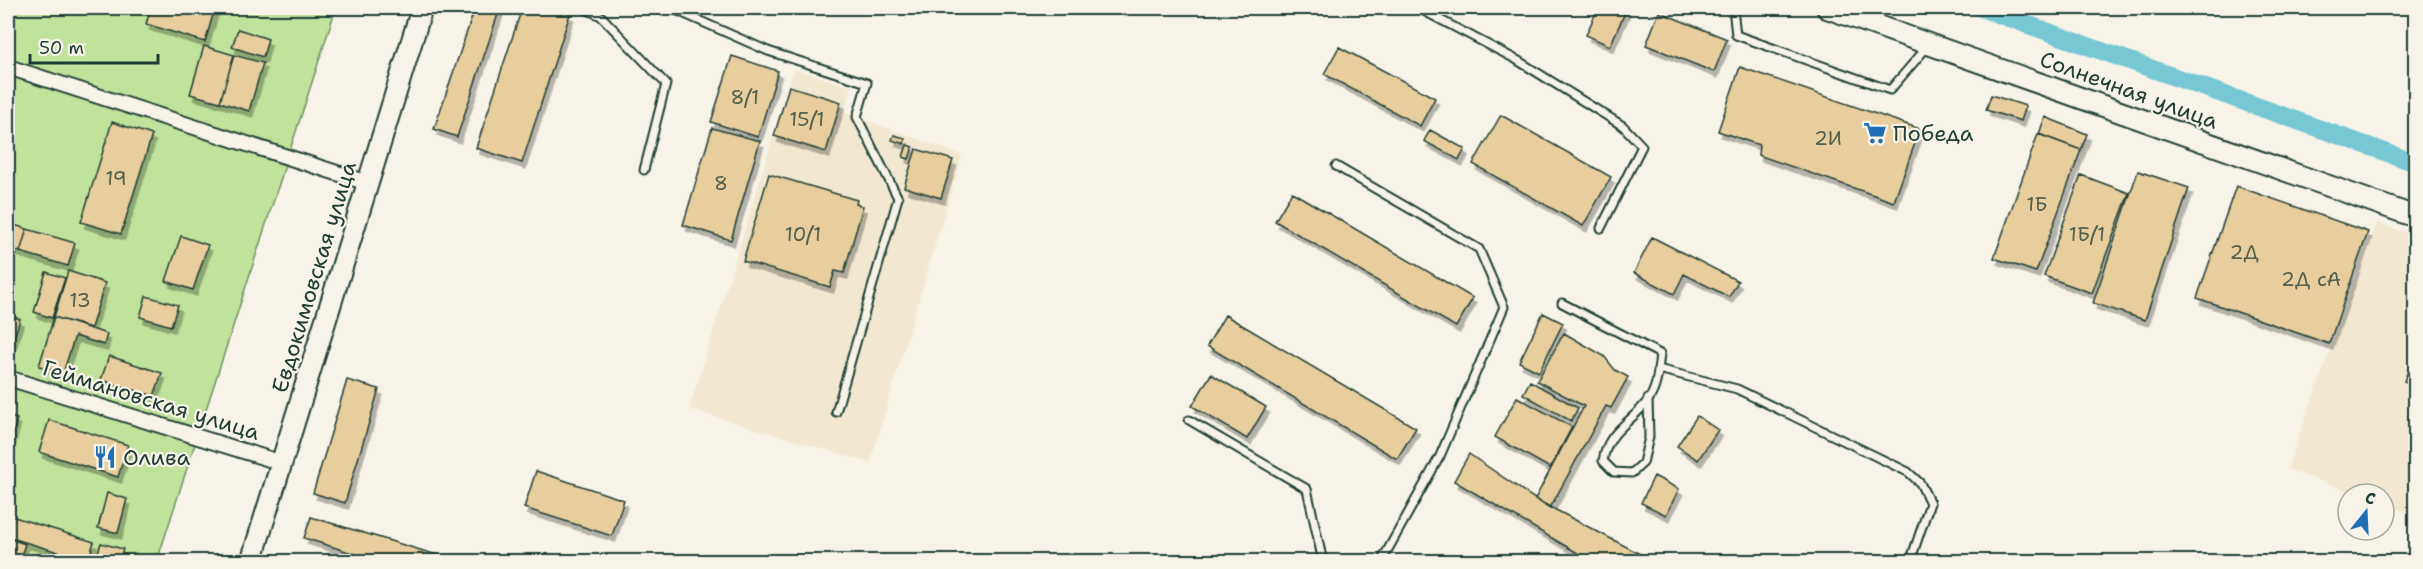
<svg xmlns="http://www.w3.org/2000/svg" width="2423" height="569" font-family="'Shantell Sans',sans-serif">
<defs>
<filter id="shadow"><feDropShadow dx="3.5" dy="6" stdDeviation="0" flood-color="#0004"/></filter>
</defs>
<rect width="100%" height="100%" fill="#f7f3e8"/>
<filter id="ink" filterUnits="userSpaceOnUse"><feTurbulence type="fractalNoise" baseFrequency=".0167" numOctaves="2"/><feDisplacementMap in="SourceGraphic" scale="12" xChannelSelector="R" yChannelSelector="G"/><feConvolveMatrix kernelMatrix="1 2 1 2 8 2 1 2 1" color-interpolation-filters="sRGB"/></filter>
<g filter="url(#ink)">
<path fill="#f2e8d2" d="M794,69L852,87L844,112L962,155L870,463L689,409Z
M2377,222L2415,236V515L2384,504V494H2356L2287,469Z"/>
<path fill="#c1e29b" stroke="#709068" stroke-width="1.5" d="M8,8H336L157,561H8Z"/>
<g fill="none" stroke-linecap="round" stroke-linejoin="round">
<path stroke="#78c7d5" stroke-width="18" d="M1981,8L2416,163"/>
</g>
<path fill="#e8ce9d" stroke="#1f3d34" stroke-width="1.5" filter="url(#shadow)" d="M151,8H215L205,42L146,24Z
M475,8H500L457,137L434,129Z
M522,8H551L570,14L522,163L476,148Z
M1598,8H1627L1610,46L1586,35Z
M1659,12L1727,39L1714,72L1646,45Z
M238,29L268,39L263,57L232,47Z
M204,46L234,55L220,102L190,94Z
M1339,47L1435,98L1420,126L1324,74Z
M234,55L263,63L249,111L220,102Z
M732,56L778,71L758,137L711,122Z
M1740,67L1920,129L1894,202L1758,155L1759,145L1718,131Z
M789,86L841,102L826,152L774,136Z
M1991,95L2026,106L2021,121L1986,110Z
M1501,115L1611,177L1583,226L1473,164Z
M2045,117L2087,134L2081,150L2039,134Z
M112,122L152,135L121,234L81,222Z
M712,128L760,141L731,240L683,225Z
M1430,130L1465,149L1459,160L1424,141Z
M2038,134L2081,150L2036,272L1994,258Z
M894,135L905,138L904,144L892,140Z
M907,145L913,147L909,159L903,157Z
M916,149L953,160L941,198L904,187Z
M2138,171L2189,188L2145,320L2093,303Z
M769,174L857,200L856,204L863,206L844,273L835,271L830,287L743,261Z
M2081,175L2129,193L2092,293L2044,276Z
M2236,186L2368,232L2329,344L2197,298Z
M1292,192L1473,298L1456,327L1275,221Z
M8,223L27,229L20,252L8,248Z
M27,229L75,243L68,266L20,252Z
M181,236L208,245L193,290L166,281Z
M1652,237L1738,281L1729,297L1684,274L1674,294L1634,273Z
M68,271L105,283L91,328L54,317Z
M46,272L65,278L52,318L34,312Z
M146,296L178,305L171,326L140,317Z
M1543,313L1563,323L1539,372L1519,362Z
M8,315L20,319L8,357Z
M1225,315L1416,428L1397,459L1207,346Z
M54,317L107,334L104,345L75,336L63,373L39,366Z
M1564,333L1604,356L1615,370L1628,377L1611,408L1606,406L1550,508L1535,499L1584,406L1537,381Z
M2416,351V385L2404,381Z
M109,356L162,373L154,396L101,380Z
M1211,374L1266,407L1247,439L1192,406Z
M347,380L379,389L345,503L313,493Z
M1530,381L1578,408L1571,421L1523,394Z
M1517,397L1572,427L1550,468L1495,437Z
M8,416L17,419L8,453Z
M1697,416L1718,430L1698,460L1677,446Z
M49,420L128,445L118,477L39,452Z
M1469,454L1535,499L1646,557L1643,562H1593L1454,481Z
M536,471L624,500L612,536L524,508Z
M1654,476L1679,489L1666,515L1641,503Z
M107,493L127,499L118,533L98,528Z
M8,515L94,542L88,561L8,537Z
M311,517L460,562H381L304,538Z
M8,538L25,544L19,562H8Z
M101,543L123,549L119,562H95Z"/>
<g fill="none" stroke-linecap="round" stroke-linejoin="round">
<g stroke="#1f3d34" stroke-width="11">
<path id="lane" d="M583,8L601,16L666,84L644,170
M671,8L768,51L867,83L857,117L898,198L836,412
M1418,8L1517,60L1623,126L1642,146L1601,228
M1733,8L1736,35L1890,90L1928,46
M1336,166L1479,249L1504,307L1440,456L1381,562
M1562,303L1660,354C1658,369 1658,386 1649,399C1632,423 1608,429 1603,461L1614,472L1632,473L1643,463L1649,437L1648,399
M1658,369L1737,389L1908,472L1920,483L1930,503L1910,562
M1189,420L1307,489L1323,562"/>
</g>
<g stroke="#1f3d34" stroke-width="18">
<path id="street" d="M8,67L368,183
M8,378L282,463"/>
</g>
<g stroke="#1f3d34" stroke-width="24">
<path id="secondary" d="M1827,8L2416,217
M251,562L422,8"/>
</g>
<use href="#lane" stroke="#f7f3e8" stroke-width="7"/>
<use href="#street" stroke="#f7f3e8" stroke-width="14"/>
<use href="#secondary" stroke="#f7f3e8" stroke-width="20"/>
</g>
</g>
<defs>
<g id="supermarket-bare" transform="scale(1.8)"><path d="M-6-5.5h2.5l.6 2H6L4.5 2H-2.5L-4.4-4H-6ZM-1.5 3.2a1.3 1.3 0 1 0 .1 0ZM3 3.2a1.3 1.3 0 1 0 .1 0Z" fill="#1f6fb2" stroke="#f7f3e8" stroke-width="2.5" paint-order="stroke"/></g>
<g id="restaurant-bare" transform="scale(1.8)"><path d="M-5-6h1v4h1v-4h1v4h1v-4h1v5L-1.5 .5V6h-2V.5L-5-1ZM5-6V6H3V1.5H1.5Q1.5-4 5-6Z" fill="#1f6fb2" stroke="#f7f3e8" stroke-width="2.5" paint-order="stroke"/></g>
</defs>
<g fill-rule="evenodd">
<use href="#supermarket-bare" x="1875" y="133"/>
<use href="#restaurant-bare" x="105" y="457"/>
</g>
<g text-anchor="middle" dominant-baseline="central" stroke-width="4.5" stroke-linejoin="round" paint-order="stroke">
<g font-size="20" fill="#51614e">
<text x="745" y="97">8/1</text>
<text x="807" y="119">15/1</text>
<text x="1828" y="138">2И</text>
<text x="116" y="178">19</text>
<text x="721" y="183">8</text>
<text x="2037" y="204">1Б</text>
<text x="803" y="234">10/1</text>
<text x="2087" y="234">1Б/1</text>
<text x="2244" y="252">2Д</text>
<text x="2311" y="279">2Д сА</text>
<text x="80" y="300">13</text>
</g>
<g font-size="22" fill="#1f3d34" stroke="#f7f3e8">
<text transform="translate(2129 90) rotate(20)">Солнечная улица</text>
<text transform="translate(314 277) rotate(-73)">Евдокимовская улица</text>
<text transform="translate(151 400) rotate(17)">Геймановская улица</text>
</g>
<g font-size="22" fill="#1f3d34" stroke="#f7f3e8" text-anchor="start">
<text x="1893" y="133">Победа</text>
<text x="123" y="457">Олива</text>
</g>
</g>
<rect width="2423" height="569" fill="none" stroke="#f7f3e8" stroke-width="30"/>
<rect x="15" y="15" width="2393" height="539" fill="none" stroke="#1f3d34" stroke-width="2" filter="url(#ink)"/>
<g transform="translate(2366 512) rotate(18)"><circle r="28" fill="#f7f3e8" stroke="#a1aaa0" stroke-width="1.5"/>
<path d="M0-4.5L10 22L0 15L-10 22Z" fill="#1f6fb2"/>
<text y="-9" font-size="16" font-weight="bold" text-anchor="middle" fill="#1f3d34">С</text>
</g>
<path d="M30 54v9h128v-9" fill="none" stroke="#1f3d34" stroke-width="3"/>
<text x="39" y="54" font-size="18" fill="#1f3d34" stroke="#f7f3e8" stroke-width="4.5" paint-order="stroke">50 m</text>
</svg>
